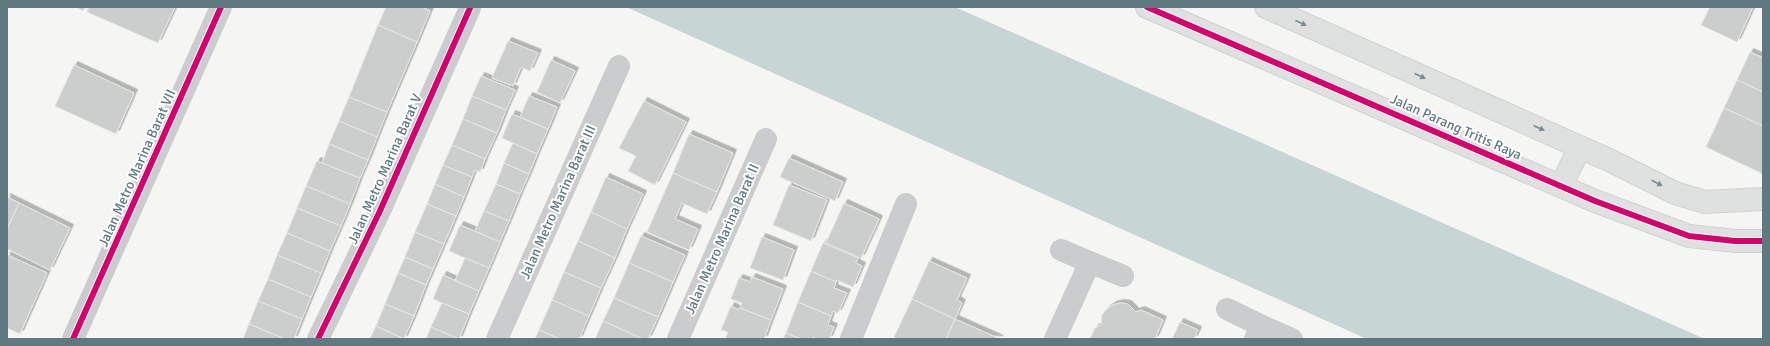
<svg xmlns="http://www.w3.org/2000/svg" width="1770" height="346" font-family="Signika,sans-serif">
<defs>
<filter id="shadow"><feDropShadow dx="3.5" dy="-3.5" stdDeviation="0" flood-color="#0004"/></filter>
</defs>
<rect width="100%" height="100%" fill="#f5f5f3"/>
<path fill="#c8d5d5" d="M626,7H955L1705,339H1367Z"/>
<path fill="#cccece" stroke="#e4e4e3" filter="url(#shadow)" d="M76,7H85L83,11Z
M89,7H175L158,43L87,12Z
M386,7H421L430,11L417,42L378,25Z
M1710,7H1753L1737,42L1701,25Z
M378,25L417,42L387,112L349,97Z
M508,41L538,53L530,71L521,67L513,86L492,78Z
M1750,52L1763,58V92L1737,80Z
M551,60L575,71L560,103L537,92Z
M74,65L134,93L116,134L55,106Z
M481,76L515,90L506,110L472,96Z
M1737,80L1763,92V126L1724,108Z
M472,96L506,110L497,133L463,119Z
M529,96L557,107L548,129L520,117Z
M349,97L387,112L377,137L339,121Z
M644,101L686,122L655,185L628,171L636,156L619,148Z
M1724,108L1763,126V174L1706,147Z
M512,114L548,129L537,154L502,138Z
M463,119L497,133L485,159L452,145Z
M339,121L377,137L368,160L329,144Z
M689,134L733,153L717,192L673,173Z
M513,143L537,154L529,174L504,163Z
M329,144L368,160L360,178L322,163Z
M452,145L485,159L480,172L475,170L472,177L443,165Z
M789,158L843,182L835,201L780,177Z
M317,161L360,178L350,204L306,186Z
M504,163L529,174L520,194L496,184Z
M443,165L472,177L464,197L435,184Z
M673,173L717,192L707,214L682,203L675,219L698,229L689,250L647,232Z
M606,177L643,194L627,229L591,212Z
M435,184L464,197L456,216L427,204Z
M496,184L520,194L509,221L484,211Z
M789,185L827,200L811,241L773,225Z
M306,186L350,204L341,226L297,208Z
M7,197L19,203L7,229Z
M19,203L70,228L50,270L7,249V229Z
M844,203L879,219L861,258L826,243Z
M427,204L456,216L444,244L415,232Z
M297,208L341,226L330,251L287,233Z
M484,211L509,221L500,242L475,231Z
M591,212L627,229L615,258L578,241Z
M460,225L500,242L489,268L449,251Z
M415,232L444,244L433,269L405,257Z
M287,233L330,251L321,273L277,255Z
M641,236L685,255L673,282L629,263Z
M762,237L794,250L783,280L750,268Z
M578,241L615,258L601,288L564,272Z
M823,243L858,258L856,263L862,266L853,287L837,280L836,282L811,271Z
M7,255L47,273L20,334L7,328Z
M277,255L321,273L311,297L268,279Z
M405,257L433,269L426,285L398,273Z
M465,258L489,268L479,291L455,281Z
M929,261L967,278L957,300L962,303L955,319L912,299Z
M629,263L673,282L658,317L614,298Z
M811,271L836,282L834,288L847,293L838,313L833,311L831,316L798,302Z
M564,272L601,288L589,316L552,300Z
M398,273L426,285L414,316L385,304Z
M443,275L479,291L469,314L433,299Z
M752,277L783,289L771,320L740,308L742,303L731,299L739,278L750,282Z
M268,279L311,297L302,319L258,301Z
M614,298L658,317L648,339H643L603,321Z
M912,299L955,319L946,339H898L894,337Z
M552,300L589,316L579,339H560L539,330Z
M258,301L302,319L294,339H285L249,324Z
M798,302L831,316L828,325L834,327L829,339H817L813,337L812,339H801L786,333Z
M442,303L469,314L459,339L431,327Z
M1120,303L1128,304L1136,312L1141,310L1163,320L1155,339H1090L1095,328L1101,325L1102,315L1107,309L1113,305Z
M385,304L414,316L404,339L376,326Z
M731,306L739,310L740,308L771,320L764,339H725L728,332L721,330Z
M955,319L1000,339H946Z
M603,321L643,339H595Z
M1180,322L1198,330L1194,339H1172Z
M249,324L285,339H243Z
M376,326L404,339H370Z
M431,327L459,339H426Z
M539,330L560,339H535Z
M786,333L801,339H783Z"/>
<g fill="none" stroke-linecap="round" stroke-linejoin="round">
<g stroke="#d1d3d3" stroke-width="24">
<path id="secondary" d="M1147,7L1595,201L1689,236L1735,241H1763
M1266,7L1609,160L1675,193L1705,202L1763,199
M1561,186L1580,147"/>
</g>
<path stroke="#cacccd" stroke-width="22" d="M1061,250L1123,276
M1227,309L1262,326
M73,339L221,7
M318,339L379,213L470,8
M497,339L619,66
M678,339L766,139
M851,339L906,204
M1055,339L1090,262
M1255,339L1262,326L1292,339"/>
<use href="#secondary" stroke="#dfe0e0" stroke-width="22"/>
<g stroke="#fff" stroke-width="8">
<path id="cycleway" d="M1147,7L1595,201L1689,236L1735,241H1763
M73,339L221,7
M318,339L379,213L470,8"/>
</g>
<use href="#cycleway" stroke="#d6006c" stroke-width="6"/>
</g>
<defs><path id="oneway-solid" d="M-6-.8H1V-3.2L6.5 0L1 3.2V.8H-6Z"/></defs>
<g fill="#798e93">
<use href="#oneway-solid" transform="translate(1301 23) rotate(24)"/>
<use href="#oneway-solid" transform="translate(1420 76) rotate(24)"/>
<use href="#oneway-solid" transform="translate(1539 128) rotate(24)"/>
<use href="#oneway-solid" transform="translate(1657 183) rotate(27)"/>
</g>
<g text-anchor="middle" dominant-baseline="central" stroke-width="4" stroke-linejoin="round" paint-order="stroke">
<g font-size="14" fill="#5f7980" stroke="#fff">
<text transform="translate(1456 127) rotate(24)">Jalan Parang Tritis Raya</text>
<text transform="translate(137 168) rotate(-66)">Jalan Metro Marina Barat VII</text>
<text transform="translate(385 169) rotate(-66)">Jalan Metro Marina Barat V</text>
<text transform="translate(558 202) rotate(-66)">Jalan Metro Marina Barat III</text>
<text transform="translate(722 239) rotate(-66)">Jalan Metro Marina Barat II</text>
</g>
</g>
<rect width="1770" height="346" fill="none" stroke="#5f7980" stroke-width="16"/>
</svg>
